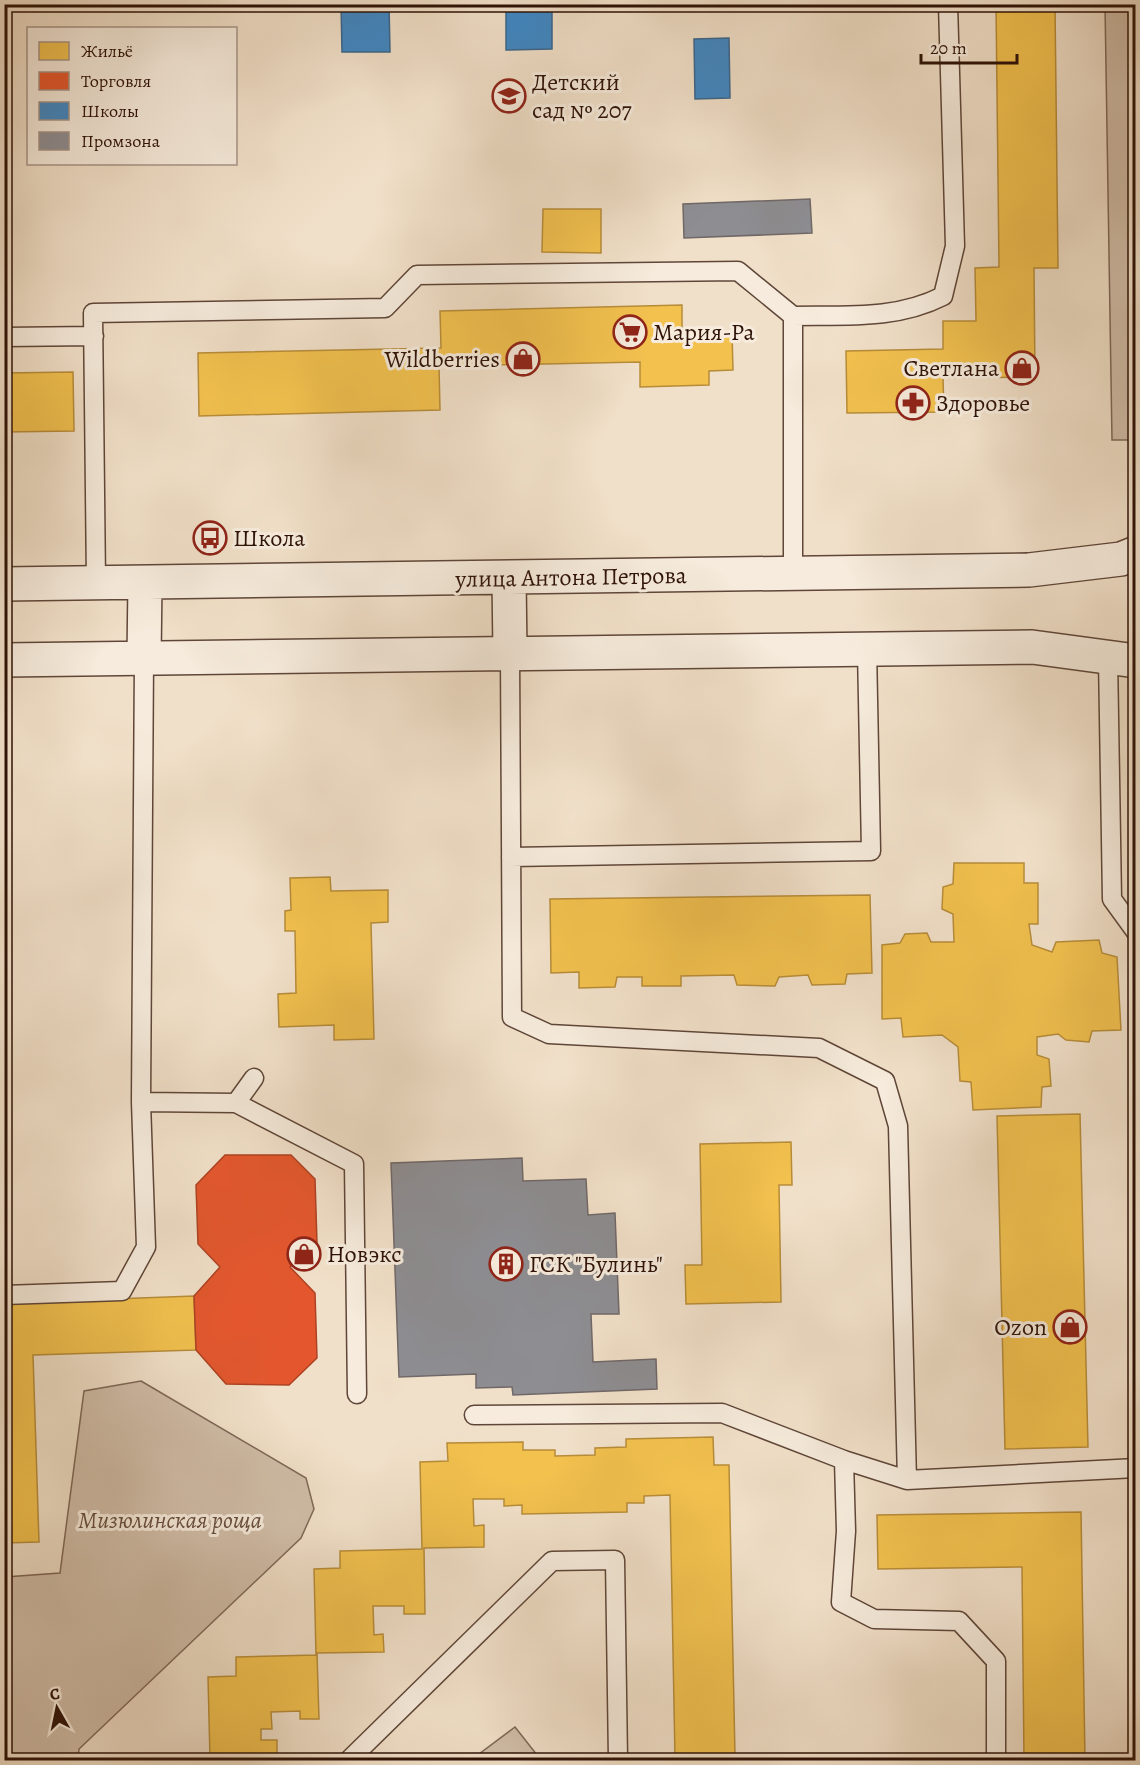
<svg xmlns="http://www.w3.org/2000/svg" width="1140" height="1765" font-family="Alegreya,serif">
<rect width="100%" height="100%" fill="#f1e0c9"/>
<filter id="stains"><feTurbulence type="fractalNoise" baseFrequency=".00333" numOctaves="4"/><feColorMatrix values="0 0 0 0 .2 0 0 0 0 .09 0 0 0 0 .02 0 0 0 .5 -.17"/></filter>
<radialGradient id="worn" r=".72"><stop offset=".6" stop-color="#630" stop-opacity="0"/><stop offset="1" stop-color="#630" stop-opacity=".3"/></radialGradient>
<path fill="#d0bda8" stroke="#7f6858" stroke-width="1.5" d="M1105,5H1135V440H1112Z
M141,1381L306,1478L314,1509L301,1538L79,1749L78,1760H5V1577L60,1573L84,1391Z
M515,1727L541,1760H471Z"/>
<path fill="#f2c14e" stroke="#b78c39" stroke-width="1.5" d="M996,4H1055L1058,268H1034L1035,377L943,378L944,412L847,413L846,351L943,349V321H976L975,268L999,267Z
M543,209H601V253L542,252Z
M682,305V333L732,332L733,370L709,371V385L640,387V362L439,366L440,410L199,416L198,353L441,348L440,311Z
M73,372L74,431L4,432V373Z
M4,683H9V725H4Z
M954,863H1024V883H1038V924H1029L1032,945L1052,952L1056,942L1099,940L1102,953L1117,957L1121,1030L1092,1031L1089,1042L1066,1040L1058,1034L1037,1037V1055L1049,1059L1051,1086L1042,1087L1041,1107L973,1110L971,1082L960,1081L958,1047L942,1035L903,1037L901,1018L882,1019V945L900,943L905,934L927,933L931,942H954L953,914L942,909L943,887L953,884Z
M330,877L331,891L388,890V922L371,923L374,1039L334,1040V1025L279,1027L278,994L296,993L295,931H285V911L291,910L290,878Z
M870,895L872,973L847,974L845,984L812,985L808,975L779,977L775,986L737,985L734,975L681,976V986H642V977H617L615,987L579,988V972L551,973L550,899Z
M1080,1114L1088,1447L1005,1449L997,1116Z
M791,1142L792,1185H779L781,1302L686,1304L685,1265H702L700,1144Z
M194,1296L196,1350L33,1355L39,1542L4,1543V1303Z
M713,1437L714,1465H729L735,1756L675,1757L670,1495L644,1496V1503H627V1512L522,1514V1505L504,1506V1499H473L474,1526L484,1525V1547L424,1548L425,1614H404V1606H373L374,1635L383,1634L384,1652L317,1653L319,1719H300V1711L271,1712L272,1729H261V1740H277V1756L211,1757V1760H153L210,1759L208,1677L236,1676V1657L316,1655L314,1569L340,1568V1551L422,1549L420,1462L448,1461L447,1443L523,1442V1450H555V1456L595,1455V1448L626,1447V1439Z
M1081,1512L1085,1760H1024L1022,1567L878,1569L877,1515Z"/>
<path fill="#e4572e" stroke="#ad4222" stroke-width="1.5" d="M225,1155H291L315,1179L317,1243L290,1267L315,1293L317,1358L289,1385L226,1384L196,1350L194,1296L220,1267L198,1244L196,1185Z"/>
<path fill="#3f88c5" stroke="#3a658c" stroke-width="1.5" d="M341,4H389L390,52H342Z
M506,4H552V49L506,50Z
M729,38L730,98L695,99L694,39Z"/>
<path fill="#8d8d92" stroke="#706868" stroke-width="1.5" d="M810,199L812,233L684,238L683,204Z
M522,1158L523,1181L586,1179L588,1215L615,1213L619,1314H591L593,1362L656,1359L657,1389L513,1395L512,1387L476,1388V1374L399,1377L391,1163Z"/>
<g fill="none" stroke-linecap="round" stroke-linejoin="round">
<g stroke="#5f4638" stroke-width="21">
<path id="service" d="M793,316C845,315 896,320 943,296L955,246L948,4
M4,337L94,336
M96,583L93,313L385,308L417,275L738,271L793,316V574
M510,654L512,1017L549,1034L819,1048L885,1081L898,1126L907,1480
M1108,657L1112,899L1136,932
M511,857L871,851L867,649
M141,1102L236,1103L354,1164L357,1394
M236,1103L254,1078
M4,1295L122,1291L146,1247L141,1102L144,657
M474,1415L722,1413L844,1460L907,1480L1136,1468
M844,1460L846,1531L841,1602L874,1619L959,1621L996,1661V1760
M349,1760L552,1561L615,1560L618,1760"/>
</g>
<g stroke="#5f4638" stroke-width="36">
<path id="tertiary" d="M509,578L510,654
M4,584L1029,570L1121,559L1136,553
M144,657L145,583
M4,660L1032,647L1136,661"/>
</g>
<use href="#service" stroke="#f6ebdc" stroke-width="18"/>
<use href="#tertiary" stroke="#f6ebdc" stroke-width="33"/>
</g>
<defs>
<g id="school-ring" transform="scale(1.725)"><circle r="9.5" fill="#f6ebdc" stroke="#8f2418" stroke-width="1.5"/><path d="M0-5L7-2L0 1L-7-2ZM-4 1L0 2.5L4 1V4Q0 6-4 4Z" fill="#8f2418"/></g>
<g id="supermarket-ring" transform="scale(1.725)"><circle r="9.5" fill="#f6ebdc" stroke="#8f2418" stroke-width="1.5"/><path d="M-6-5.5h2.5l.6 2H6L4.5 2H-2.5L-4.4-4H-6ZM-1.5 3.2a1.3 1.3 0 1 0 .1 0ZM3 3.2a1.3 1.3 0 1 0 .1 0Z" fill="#8f2418"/></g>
<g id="shop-ring" transform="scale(1.725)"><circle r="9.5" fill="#f6ebdc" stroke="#8f2418" stroke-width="1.5"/><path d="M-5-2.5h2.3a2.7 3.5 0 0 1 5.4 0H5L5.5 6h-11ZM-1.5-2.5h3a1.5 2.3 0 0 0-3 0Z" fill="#8f2418"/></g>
<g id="pharmacy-ring" transform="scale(1.725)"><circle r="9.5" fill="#f6ebdc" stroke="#8f2418" stroke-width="1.5"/><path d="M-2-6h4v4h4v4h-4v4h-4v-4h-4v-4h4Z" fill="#8f2418"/></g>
<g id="bus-ring" transform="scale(1.725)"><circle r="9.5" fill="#f6ebdc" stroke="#8f2418" stroke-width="1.5"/><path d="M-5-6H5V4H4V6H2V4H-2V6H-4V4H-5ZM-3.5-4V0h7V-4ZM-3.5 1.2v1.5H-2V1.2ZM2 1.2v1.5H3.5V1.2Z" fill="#8f2418"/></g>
<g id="building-ring" transform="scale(1.725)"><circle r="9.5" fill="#f6ebdc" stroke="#8f2418" stroke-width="1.5"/><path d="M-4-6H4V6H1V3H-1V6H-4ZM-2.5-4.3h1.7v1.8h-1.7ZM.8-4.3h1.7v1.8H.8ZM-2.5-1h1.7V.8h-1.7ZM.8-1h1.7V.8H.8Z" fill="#8f2418"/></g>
</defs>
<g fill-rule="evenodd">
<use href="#school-ring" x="509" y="96"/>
<use href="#supermarket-ring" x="630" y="332"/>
<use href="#shop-ring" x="523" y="359"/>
<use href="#shop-ring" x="1022" y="368"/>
<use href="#pharmacy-ring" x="913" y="403"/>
<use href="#bus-ring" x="210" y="538"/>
<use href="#shop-ring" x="304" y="1254"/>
<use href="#building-ring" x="506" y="1264"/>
<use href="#shop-ring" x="1070" y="1327"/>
</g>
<g text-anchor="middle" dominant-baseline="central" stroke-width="6" stroke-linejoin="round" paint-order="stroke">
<g font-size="24" fill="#2e1207" stroke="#f6ebdc" text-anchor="start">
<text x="532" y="82">Детский<tspan x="532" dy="28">сад № 207</tspan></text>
<text x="653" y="332">Мария-Ра</text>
<text x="500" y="359" text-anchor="end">Wildberries</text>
<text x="999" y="368" text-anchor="end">Светлана</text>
<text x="936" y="403">Здоровье</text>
<text x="233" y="538">Школа</text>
<text x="327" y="1254">Новэкс</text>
<text x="529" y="1264">ГСК "Булинь"</text>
<text x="1047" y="1327" text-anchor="end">Ozon</text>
</g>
<g font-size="24" fill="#2e1207" stroke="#f6ebdc">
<text transform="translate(571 577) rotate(-1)">улица Антона Петрова</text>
</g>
<g font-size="24" font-style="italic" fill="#674e3f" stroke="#f6ebdc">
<text x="170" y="1520">Мизюлинская роща</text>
</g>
</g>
<rect width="1140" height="1765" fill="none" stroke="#f1e0c9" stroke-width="24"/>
<rect x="6" y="6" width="1128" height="1753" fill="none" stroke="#2e1207" stroke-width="3"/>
<rect x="12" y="12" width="1116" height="1741" fill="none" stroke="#2e1207" stroke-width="1.5"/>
<rect x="27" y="27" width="210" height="138" fill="#f6ebdc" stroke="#a69487" stroke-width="1.5"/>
<rect x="39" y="42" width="30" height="18" fill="#f2c14e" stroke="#a69487" stroke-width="1.5"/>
<text x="81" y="57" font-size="18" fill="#2e1207">Жильё</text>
<rect x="39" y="72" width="30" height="18" fill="#e4572e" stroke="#a69487" stroke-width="1.5"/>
<text x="81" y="87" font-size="18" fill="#2e1207">Торговля</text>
<rect x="39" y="102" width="30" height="18" fill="#3f88c5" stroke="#a69487" stroke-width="1.5"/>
<text x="81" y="117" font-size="18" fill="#2e1207">Школы</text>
<rect x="39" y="132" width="30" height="18" fill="#8d8d92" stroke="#a69487" stroke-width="1.5"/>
<text x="81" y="147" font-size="18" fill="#2e1207">Промзона</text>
<g transform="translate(57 1708) rotate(351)" stroke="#f6ebdc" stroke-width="4.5" paint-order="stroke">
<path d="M0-4.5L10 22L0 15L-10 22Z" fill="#2e1207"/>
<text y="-9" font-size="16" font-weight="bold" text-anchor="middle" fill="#2e1207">С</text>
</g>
<path d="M921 54v9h96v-9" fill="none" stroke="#2e1207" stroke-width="3"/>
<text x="930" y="54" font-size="18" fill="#2e1207" stroke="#f6ebdc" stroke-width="4.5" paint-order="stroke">20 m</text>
<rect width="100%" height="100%" filter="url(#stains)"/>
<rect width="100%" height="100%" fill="url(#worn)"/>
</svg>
